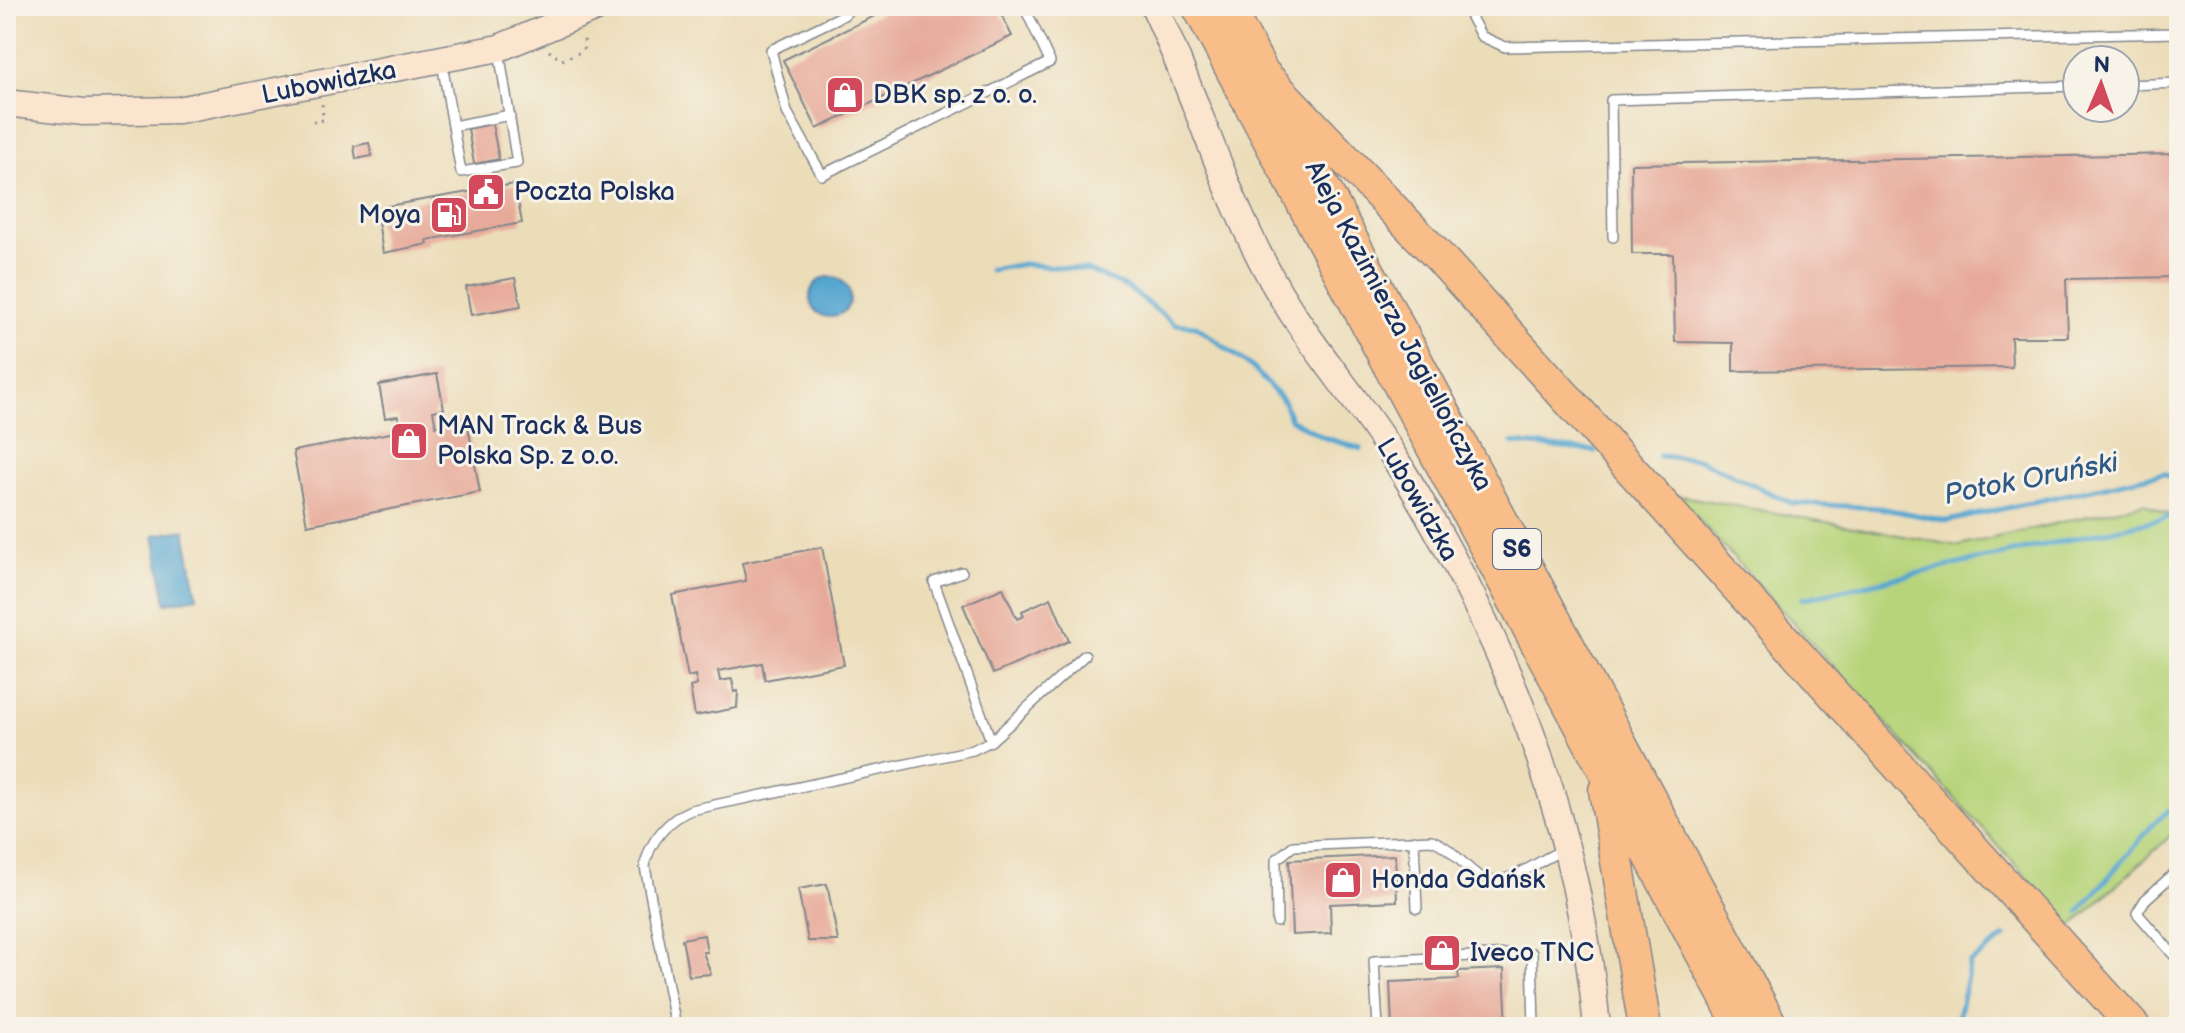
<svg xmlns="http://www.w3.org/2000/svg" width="2185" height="1033" font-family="'Balsamiq Sans',sans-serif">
<rect width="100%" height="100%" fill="#f7f3e8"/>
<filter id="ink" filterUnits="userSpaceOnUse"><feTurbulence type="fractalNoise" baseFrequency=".0125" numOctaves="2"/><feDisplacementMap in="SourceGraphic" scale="16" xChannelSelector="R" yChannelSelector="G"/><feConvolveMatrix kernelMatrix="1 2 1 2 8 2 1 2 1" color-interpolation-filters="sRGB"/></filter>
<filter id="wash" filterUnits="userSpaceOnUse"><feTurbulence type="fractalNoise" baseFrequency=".006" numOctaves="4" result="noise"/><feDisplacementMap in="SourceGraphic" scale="32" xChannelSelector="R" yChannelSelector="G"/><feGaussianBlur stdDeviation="1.8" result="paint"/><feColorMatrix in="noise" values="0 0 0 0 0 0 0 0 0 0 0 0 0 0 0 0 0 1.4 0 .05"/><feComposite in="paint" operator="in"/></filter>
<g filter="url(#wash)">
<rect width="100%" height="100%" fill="#ecddb9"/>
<path fill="#b7d47a" stroke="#69826c" stroke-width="2" d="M1676,495L1959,546L2144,503L2179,519V828L2072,926Z"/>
<path fill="#55a6d0" stroke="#386a97" stroke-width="2" d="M810 297a20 20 0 1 1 40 0a20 20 0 1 1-40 0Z
M185,530L197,597L166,603L154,535Z"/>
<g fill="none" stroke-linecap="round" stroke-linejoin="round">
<path stroke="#55a6d0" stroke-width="5" d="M670,6L672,9
M990,270L1023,264L1087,270L1128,288L1175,324L1196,326L1253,368L1284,402L1290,419L1323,437L1361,449
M1512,443L1595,451
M1659,456L1698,459L1792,503L1879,508L1948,521L2164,473L2179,481
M1802,599L2179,515
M2079,912L2154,823L2179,802
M1956,1027L1970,963L2005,937"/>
</g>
<g id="blocks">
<path fill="#e7aa9a" d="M895,6H997L1012,36L817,129L783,60Z
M492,124L499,159L474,164L468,129Z
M369,143L372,156L356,159L354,146Z
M2179,154V277L2066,279L2068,337H2011L2012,367L1733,371V343L1675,342L1673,254H1632L1631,164Z
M515,184L522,223L427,240L428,244L383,253L376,208Z
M515,278L521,306L471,315L466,287Z
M437,374L444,409L433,411L436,426L467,420L480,492L307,525L293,451L401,431L398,416L385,418L379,385Z
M822,547L844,665L765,680L762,663L718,671L720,681L732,679L734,692L738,691L737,708L695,716L690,687L697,685L695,675L688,677L672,595L746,581L742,563Z
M1003,588L1017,619L1024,616L1022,611L1051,598L1069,641L993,674L963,605Z
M1395,855L1397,901L1330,904L1331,933L1292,935L1289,860Z
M827,884L838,941H808L798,889Z
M704,935L707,952H703L711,974L689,976L682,939Z
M1504,969L1507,1027H1392L1390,982L1459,979L1458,971Z"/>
</g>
</g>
<g filter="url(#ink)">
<use href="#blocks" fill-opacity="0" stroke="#84868c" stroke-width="2"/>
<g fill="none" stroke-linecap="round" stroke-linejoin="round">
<g stroke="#84868c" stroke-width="12">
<path id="lane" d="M852,6L844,15L771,50L787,112L822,175L1050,62L1024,6
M1465,6L1481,36L1505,47L2179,33
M442,63L461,172L517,163L499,51
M2125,85L2179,83
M453,126L510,115
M1613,237L1611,100L2077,86
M962,572L934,582L991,741
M1414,840L1417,908
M2179,869L2145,900L2137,913L2179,961
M1277,922L1276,860L1293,846L1432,840C1448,846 1459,860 1472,871C1502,897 1534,860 1564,850
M676,1027L645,867C648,842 669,819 691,810L973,750L991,741L1085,655
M1378,1027L1374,961L1532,953L1534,1027"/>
</g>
<g stroke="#84868c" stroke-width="29">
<path id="secondary" d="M1154,6C1196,96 1223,191 1271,278C1306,342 1356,396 1394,457C1505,635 1578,818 1597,1027
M6,103L84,112L178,110L499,48L600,6"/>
</g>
<g stroke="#84868c" stroke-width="35">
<path id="highway" d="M1198,6L1741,1027
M1227,6L1772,1027
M1261,71L1443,261L2134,1027
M1605,790L1645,1027"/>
</g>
<path stroke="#84868c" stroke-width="3" stroke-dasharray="2 6" stroke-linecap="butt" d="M549,51L562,60L583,51L585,34
M313,122L323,120L322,103"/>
<use href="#lane" stroke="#fff" stroke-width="9"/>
<use href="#secondary" stroke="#fce5cf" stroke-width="26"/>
<use href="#highway" stroke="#f8bd88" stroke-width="32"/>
</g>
</g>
<defs>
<g id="shop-square" transform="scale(2)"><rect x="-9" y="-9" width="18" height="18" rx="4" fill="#d1495b" stroke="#f7f3e8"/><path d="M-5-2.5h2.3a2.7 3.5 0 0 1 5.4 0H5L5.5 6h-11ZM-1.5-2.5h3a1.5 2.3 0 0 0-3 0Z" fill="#fff"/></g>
<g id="civic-square" transform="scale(2)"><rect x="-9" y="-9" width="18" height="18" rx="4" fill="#d1495b" stroke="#f7f3e8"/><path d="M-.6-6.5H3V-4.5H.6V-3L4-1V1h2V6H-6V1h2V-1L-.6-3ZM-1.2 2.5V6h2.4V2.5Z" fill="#fff"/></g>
<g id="fuel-square" transform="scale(2)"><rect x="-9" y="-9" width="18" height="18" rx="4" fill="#d1495b" stroke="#f7f3e8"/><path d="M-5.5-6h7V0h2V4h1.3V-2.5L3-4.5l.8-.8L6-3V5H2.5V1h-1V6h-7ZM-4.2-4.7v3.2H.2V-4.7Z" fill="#fff"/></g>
</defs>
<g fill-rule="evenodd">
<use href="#shop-square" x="845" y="95"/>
<use href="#civic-square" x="486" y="192"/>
<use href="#fuel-square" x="449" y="215"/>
<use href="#shop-square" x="409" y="441"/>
<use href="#shop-square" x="1343" y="880"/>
<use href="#shop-square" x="1442" y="953"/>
</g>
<g text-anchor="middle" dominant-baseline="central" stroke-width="6" stroke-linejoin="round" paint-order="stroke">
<rect fill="#f7f3e8" stroke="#5d6a87" stroke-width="2" x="1493" y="529" width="48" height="40" rx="6"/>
<g font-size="24" font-weight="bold" fill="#1b2f5e">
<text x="1517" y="549">S6</text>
</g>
<g font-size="26" fill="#1b2f5e" stroke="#f7f3e8">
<text transform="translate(329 83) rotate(-11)">Lubowidzka</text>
<text transform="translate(1398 326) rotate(62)">Aleja Kazimierza Jagiellończyka</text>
<text transform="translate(1417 500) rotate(60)">Lubowidzka</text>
</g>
<g font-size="26" fill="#1b2f5e" stroke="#f7f3e8" text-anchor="start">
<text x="873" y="95">DBK sp. z o. o.</text>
<text x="514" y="192">Poczta Polska</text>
<text x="421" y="215" text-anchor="end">Moya</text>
<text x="437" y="426">MAN Track &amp; Bus<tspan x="437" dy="30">Polska Sp. z o.o.</tspan></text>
<text x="1371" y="880">Honda Gdańsk</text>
<text x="1470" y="953">Iveco TNC</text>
</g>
<g font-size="28" font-style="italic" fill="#2f5986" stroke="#f7f3e8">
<text transform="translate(2031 479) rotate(-11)">Potok Oruński</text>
</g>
</g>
<rect width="2185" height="1033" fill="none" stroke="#f7f3e8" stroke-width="32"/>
<g transform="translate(2101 84) rotate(2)"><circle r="38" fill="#f7f3e8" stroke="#9fa5b1" stroke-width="2"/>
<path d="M0-6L14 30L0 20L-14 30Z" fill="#d1495b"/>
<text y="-12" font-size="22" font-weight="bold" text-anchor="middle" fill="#1b2f5e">N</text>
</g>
</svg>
